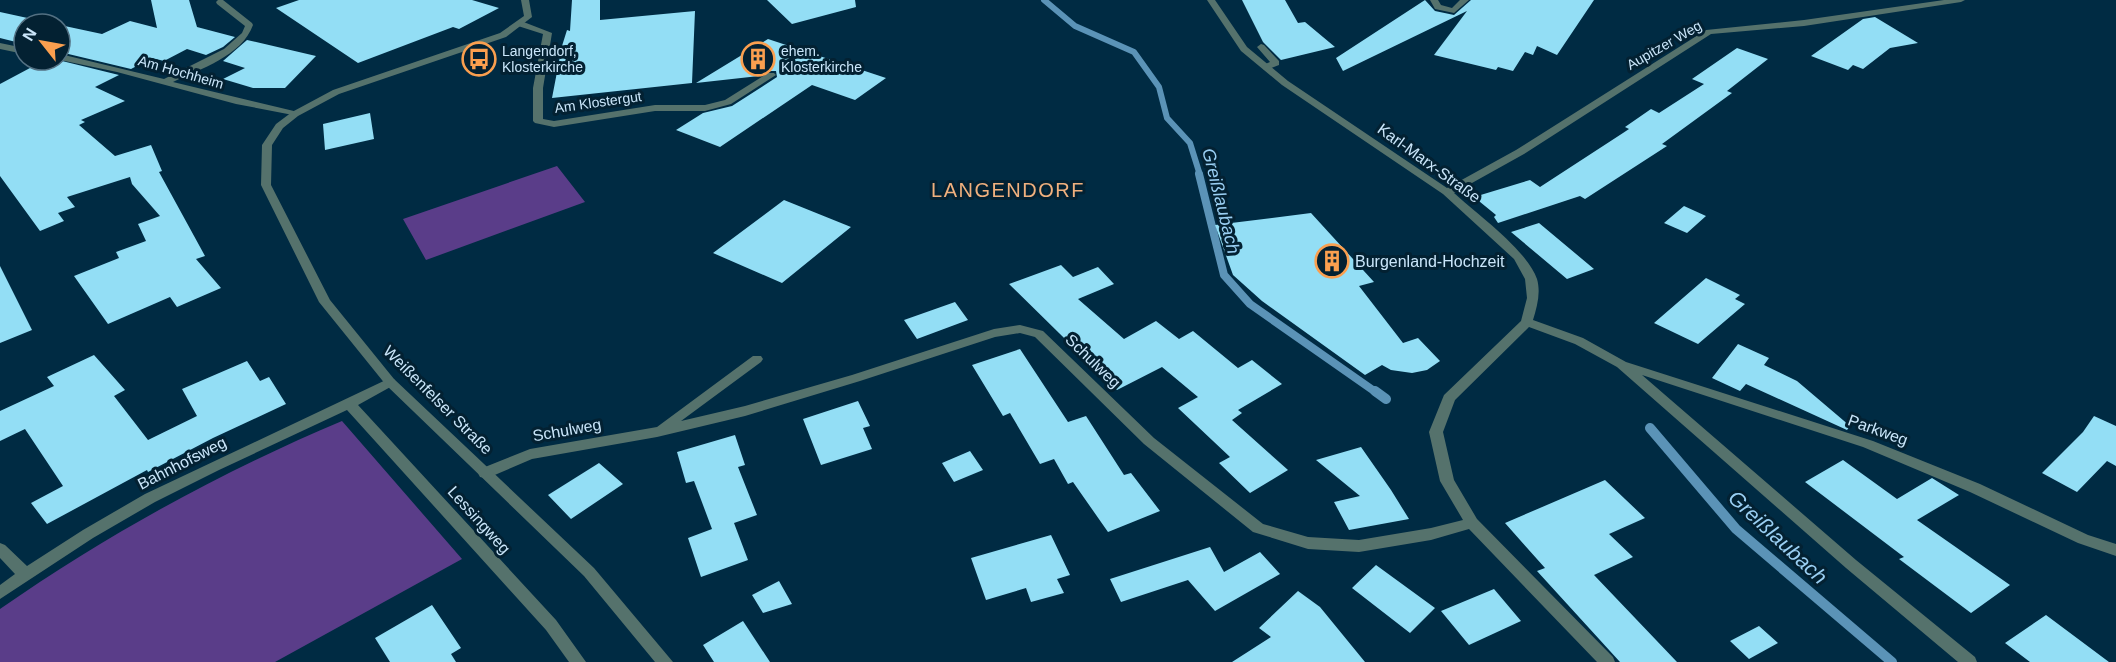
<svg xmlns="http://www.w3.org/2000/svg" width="2116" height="662" font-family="Helvetica,sans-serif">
<rect width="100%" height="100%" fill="#002b43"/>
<path fill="#5a3d89" d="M557,166L585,202L426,260L403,219Z
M342,421L462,559L275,662H0V609C108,534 221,472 342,421Z"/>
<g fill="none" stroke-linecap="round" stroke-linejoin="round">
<path stroke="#5b93b7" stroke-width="6" d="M1044,0L1075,26L1134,52L1159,87L1167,118L1190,143L1200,175"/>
<path stroke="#5b93b7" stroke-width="8" d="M1199,174L1224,275L1250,304L1377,393"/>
<path stroke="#5b93b7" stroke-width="10" d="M1375,391L1386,399
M1650,428L1736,529L1892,662"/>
</g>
<path fill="#93def5" d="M151,0H189L197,27L235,37L223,47L206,55L187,49L164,61L152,58L131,69L60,52V25L102,34L130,21L157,28Z
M299,0H472L499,8L459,29L453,27L358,63L276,8Z
M572,0H600V20L695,11L692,83L552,98L562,46L567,30L570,31Z
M767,0H855L856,7L792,24Z
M1242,0H1285L1298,23L1305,22L1335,47L1281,60L1263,42Z
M1425,0L1435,11L1454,15L1471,0H1594L1557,55L1537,46L1533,55L1525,52L1513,71L1498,67L1496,70L1434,55L1467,11L1343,71L1336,58Z
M0,12L55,24H24V44L0,38Z
M1875,17L1918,43L1890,48L1863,69L1853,65L1848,70L1811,56L1863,19Z
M768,39L886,78L855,100L812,85L720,147L676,130L703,113L732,106L777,77L776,71H768L759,76L696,83Z
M247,40L316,56L285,88H253L223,79L245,68L223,61Z
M1737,48L1768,59L1727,91L1732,93L1662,144L1667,146L1585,199L1580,196L1498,223L1494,217L1496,215L1474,197L1530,180L1540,187L1623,133L1629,129L1625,127L1651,109L1659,113L1704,84L1692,79Z
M45,60H58L119,75L95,87L125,101L81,120L85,122L79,125L115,156L151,145L162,171L159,172L205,256L196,259L221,288L177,307L170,297L108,324L74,276L119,258L116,252L146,241L138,224L160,216L132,184L130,177L67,197L75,207L58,213L64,221L40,231L0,176V84Z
M370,113L374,139L325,150L323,124Z
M784,200L851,227L782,283L713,253Z
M1684,206L1706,216L1687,233L1664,223Z
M1311,213L1374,282L1359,286L1403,343L1418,338L1440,361L1427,370L1412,373L1391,370L1382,365L1365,375L1262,301L1233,275L1215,225Z
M1539,223L1594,269L1567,279L1511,232Z
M1061,265L1073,277L1098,267L1114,284L1078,299L1124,339L1156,321L1179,339L1193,331L1238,368L1252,360L1282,384L1238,410L1242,413L1232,420L1288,470L1250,493L1219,463L1230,457L1178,408L1198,397L1162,367L1117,390L1009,284Z
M0,266L32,330L0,343Z
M1706,278L1740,295L1735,299L1745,304L1698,344L1654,323Z
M955,302L968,320L917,339L904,320Z
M1738,344L1769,358L1764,365L1797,381L1850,426L1847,430L1746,384L1740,391L1712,378Z
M1020,349L1068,422L1086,416L1124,475L1131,473L1160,511L1108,532L1073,482L1068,484L1054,459L1040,464L1010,413L1003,416L972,365Z
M94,355L125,390L114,396L148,440L197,416L182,389L247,361L260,381L269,377L286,404L213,438L148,472L147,470L47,524L31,503L63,486L25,429L0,441V411L54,386L47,377Z
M858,401L870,426L863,428L872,449L821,465L803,419Z
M2094,416L2116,426V466L2107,461L2077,492L2042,473L2083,432Z
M735,435L745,465L738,467L757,515L734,523L748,560L701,577L688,538L712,529L694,481L686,483L677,452Z
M1361,447L1391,490L1409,519L1349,530L1334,502L1360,496L1316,460Z
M970,451L983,470L954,482L942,463Z
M1843,460L1897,499L1932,478L1959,495L1917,520L2010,585L1971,613L1899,559L1904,557L1805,482Z
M599,463L623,484L571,519L548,495Z
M1605,480L1645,518L1609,534L1633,557L1594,575L1677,662H1620L1537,571L1545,568L1505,523Z
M1051,535L1070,575L1057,579L1064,593L1031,602L1026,588L986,600L971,558Z
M1210,547L1224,572L1260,552L1280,574L1215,611L1188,580L1121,602L1110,579Z
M1376,565L1435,608L1410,633L1352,588Z
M779,581L792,604L763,613L752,595Z
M1494,589L1521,621L1469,645L1441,611Z
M1298,591L1320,607L1365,662H1232L1271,637L1259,628Z
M432,605L461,648L451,654L456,662H390L375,638Z
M2046,615L2109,662H2030L2005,643Z
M743,621L770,662H714L703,645Z
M1759,626L1778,643L1749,659L1730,641Z"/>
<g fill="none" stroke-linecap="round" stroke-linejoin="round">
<path fill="#55726c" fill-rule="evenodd" d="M521,21L552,33L543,88V119L554,121L655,105H705L725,100L768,73H774L776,75L731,104L705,111H655L554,127L535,123L533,121V88L543,34L518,26L517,24Z
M1261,44L1264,45L1279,61V65L1266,70L1263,69V65L1270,62L1257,47Z"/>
<path fill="#55726c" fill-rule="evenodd" d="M218,0H223L252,23L253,25C242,56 200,69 173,82L298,112V116L236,104L117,72L60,60V54L164,79L224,49L242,33L245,26L217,4L216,2Z
M1207,0H1215L1247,47L1288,81L1447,188L1516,150L1706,30L1804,20L1944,0H1965L1961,2L1804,26L1711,34L1524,154L1454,193C1477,214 1527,250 1537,279C1541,293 1537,307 1533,320L1583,338L1626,362L1873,441L1980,484L2088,535L2116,544V556L2078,543L1970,492L1863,447L1642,375L1856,560L1975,657L1977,662H1958L1846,568L1617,367L1575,344L1529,327L1455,400L1443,432L1454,480L1477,519L1613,657L1615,662H1597L1469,529L1431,540L1359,552L1308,549L1253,532L1144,444L1035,337L1020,333L995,337L860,381L745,416L657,437L532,459L490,477L485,478L480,477L478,473L480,469L530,449L657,427L753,356H761L763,359L761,362L681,421L745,406L852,375L994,329L1020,325L1043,331L1154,438L1263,524L1308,537L1359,540L1431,528L1463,520L1440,481L1429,432L1444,395L1521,321L1527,298L1525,279L1514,259L1443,194L1282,85L1241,51Z
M1430,0H1438L1441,5L1452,8L1460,0H1469L1454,13L1435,9Z
M0,43L24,48V54L0,49Z
M390,378L394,379L396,382L394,385L358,405L556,620L586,662H569L546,630L347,410L219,470L155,502L93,538L0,599V585L15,574L0,558V543L5,545L27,566L83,530L145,494Z"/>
<path fill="#55726c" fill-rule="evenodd" d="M521,0H529L532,17L506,37L339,94L298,116L283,128L272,145L271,185L330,300L394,379L594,568L673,662H655L584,576L386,385L319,302L261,185L262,145L276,124L292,112L333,90L500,33L524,16Z"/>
</g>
<defs>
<g id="bus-ring" transform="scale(1.725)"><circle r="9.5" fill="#032132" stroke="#fa9f4f" stroke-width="1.5"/><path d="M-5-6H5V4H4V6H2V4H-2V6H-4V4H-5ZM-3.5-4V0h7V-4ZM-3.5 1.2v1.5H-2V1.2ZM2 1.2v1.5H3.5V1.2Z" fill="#fa9f4f"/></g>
<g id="building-ring" transform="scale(1.725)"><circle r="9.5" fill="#032132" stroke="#fa9f4f" stroke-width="1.5"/><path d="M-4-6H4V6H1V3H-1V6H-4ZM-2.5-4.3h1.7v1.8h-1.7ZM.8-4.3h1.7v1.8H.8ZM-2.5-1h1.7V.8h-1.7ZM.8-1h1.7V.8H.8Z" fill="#fa9f4f"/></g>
</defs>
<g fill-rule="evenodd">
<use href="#bus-ring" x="479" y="59"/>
<use href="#building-ring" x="758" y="59"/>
<use href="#building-ring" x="1332" y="261"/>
</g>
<g text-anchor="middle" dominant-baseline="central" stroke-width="6" stroke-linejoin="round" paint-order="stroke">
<g font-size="14" fill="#cae6fa" stroke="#032132">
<text transform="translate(1664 45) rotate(-30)">Aupitzer Weg</text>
<text transform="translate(181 72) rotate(16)">Am Hochheim</text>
<text transform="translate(598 102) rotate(-8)">Am Klostergut</text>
</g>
<g font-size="14" fill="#cae6fa" stroke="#032132" text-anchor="start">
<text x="502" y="51">Langendorf,<tspan x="502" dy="16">Klosterkirche</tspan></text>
<text x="781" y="51">ehem.<tspan x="781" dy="16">Klosterkirche</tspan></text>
</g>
<g font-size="16" fill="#cae6fa" stroke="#032132">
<text transform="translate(1429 163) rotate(36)">Karl-Marx-Straße</text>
<text transform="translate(1093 361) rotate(44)">Schulweg</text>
<text transform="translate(438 400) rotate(45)">Weißenfelser Straße</text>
<text transform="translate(567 430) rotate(-10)">Schulweg</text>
<text transform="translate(1878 430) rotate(20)">Parkweg</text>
<text transform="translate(182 463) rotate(-27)">Bahnhofsweg</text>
<text transform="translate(479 520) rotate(48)">Lessingweg</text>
</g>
<g font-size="16" fill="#cae6fa" stroke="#032132" text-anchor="start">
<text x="1355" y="261">Burgenland-Hochzeit</text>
</g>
<g font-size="18" font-style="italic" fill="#9acff3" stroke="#032132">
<text transform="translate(1221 201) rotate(76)">Greißlaubach</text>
</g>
<g font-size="20" letter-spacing="1.5" fill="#f0b07e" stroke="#032132">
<text x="1008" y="190">LANGENDORF</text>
</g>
<g font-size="21" font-style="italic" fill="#9acff3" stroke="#032132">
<text transform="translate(1778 537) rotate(43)">Greißlaubach</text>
</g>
</g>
<g transform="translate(42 42) rotate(301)"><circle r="28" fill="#032132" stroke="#537082" stroke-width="1.5"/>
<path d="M0-4.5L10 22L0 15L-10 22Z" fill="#fa9f4f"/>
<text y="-9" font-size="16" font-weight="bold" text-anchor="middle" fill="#cae6fa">N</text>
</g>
</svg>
